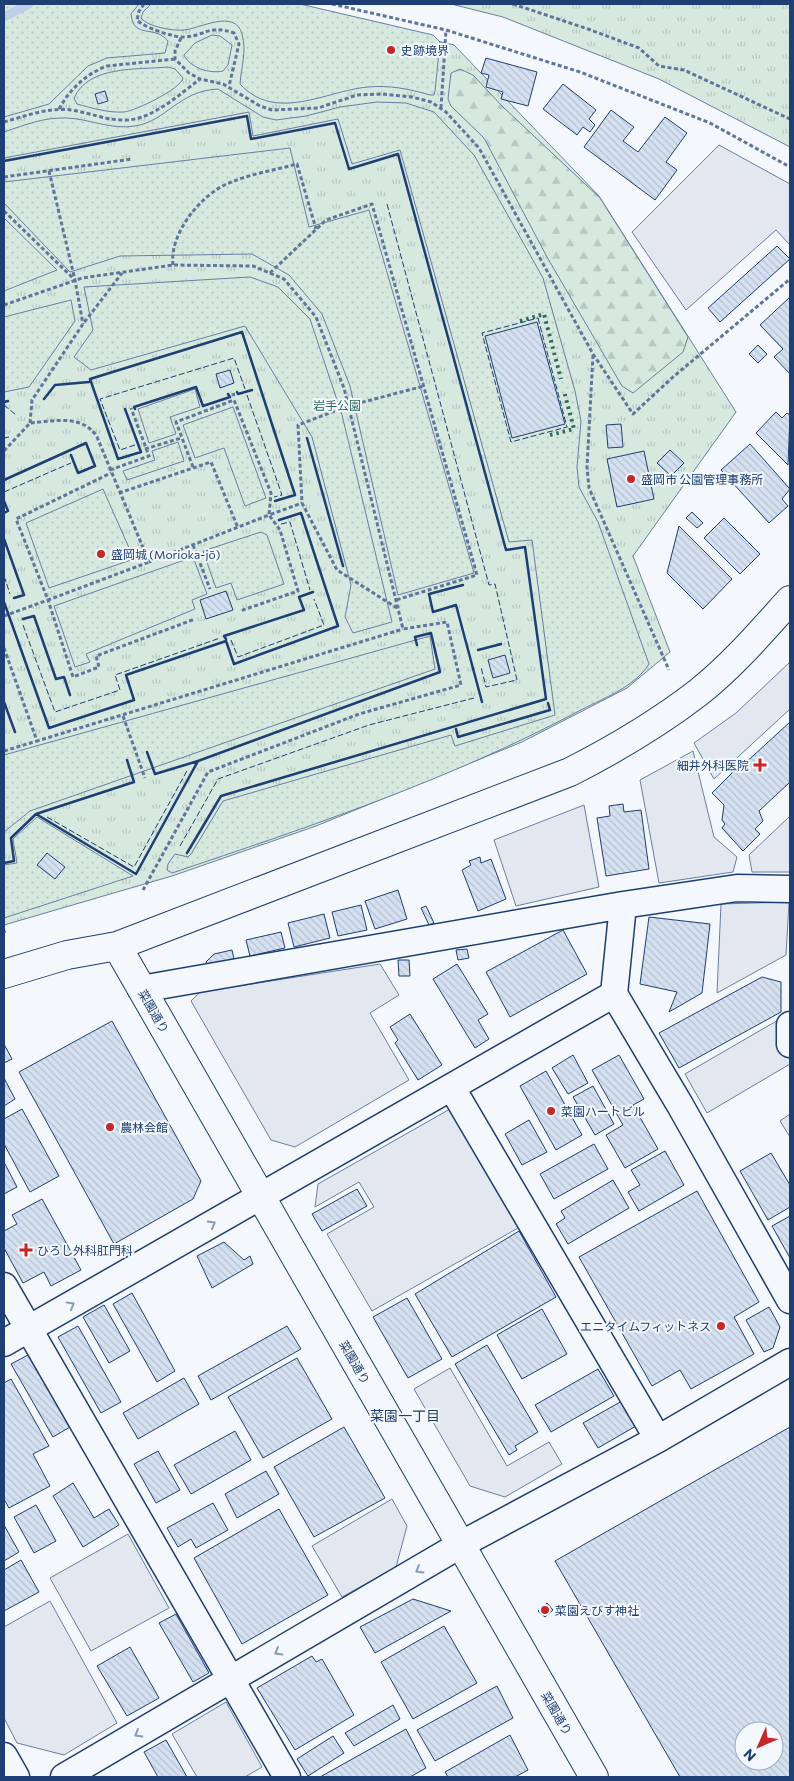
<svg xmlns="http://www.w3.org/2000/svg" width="794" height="1781" font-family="Commissioner,'Noto Sans JP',sans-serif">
<defs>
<pattern id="grass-tufts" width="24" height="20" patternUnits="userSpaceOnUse" patternTransform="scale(1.25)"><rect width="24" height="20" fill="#d7e8df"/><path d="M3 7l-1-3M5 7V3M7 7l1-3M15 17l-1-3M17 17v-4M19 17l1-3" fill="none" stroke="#b8c8c3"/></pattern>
<pattern id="forest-firs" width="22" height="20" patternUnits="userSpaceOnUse" patternTransform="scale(1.25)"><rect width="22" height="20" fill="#d7e8df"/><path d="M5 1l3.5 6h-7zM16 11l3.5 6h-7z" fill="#b8c8c3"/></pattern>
<pattern id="garden-dots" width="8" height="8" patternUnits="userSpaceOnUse" patternTransform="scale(1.25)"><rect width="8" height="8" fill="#d7e8df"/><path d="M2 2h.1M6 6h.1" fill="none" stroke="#b8c8c3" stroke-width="1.8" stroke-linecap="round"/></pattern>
<pattern id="building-back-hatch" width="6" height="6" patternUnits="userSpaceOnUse" patternTransform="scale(1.25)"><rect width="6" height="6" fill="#d5e0f0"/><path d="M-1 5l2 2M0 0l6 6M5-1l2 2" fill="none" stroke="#b6c1d1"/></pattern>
</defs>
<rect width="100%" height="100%" fill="#f4f7fb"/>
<path fill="url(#grass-tufts)" stroke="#687fa3" d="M4,4H283L454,45L599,196L736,412L633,556L670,652L627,688L522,742L316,826L172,876L4,925Z
M451,4H790V147L659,79L503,17Z"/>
<path fill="url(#forest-firs)" stroke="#687fa3" d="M460,69L473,75L503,107L600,198L688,337L683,352L633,393L622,386L586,324L547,257L484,138L451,106L448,99L451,73Z"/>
<path fill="url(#garden-dots)" stroke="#687fa3" d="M4,4H139L131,14C134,40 154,24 168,41L165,53L107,58L88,66L49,104L4,117Z
M151,4H300L433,35L440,42L435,91L434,95H430C410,89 389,85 368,87C325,91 276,123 240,84C241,68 247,51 242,34C235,8 199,29 184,30C173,31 148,27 141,18L143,12Z
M212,35L220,36L232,45L228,65L223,71C210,74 190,68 184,55L195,43Z
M168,67L175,69L183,78C181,89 135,111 124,112C108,113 92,108 77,104L74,98C89,65 137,70 168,67Z
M218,89L263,117L276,120L306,116L340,107L377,102L406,103L434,112L474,155L543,278L575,391L581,421L577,467L579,487L598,522L649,664C634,688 601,699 577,712C449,780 309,827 172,873L167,870L168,864L175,854L188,857L191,854L223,801L451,735L455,746L555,715L532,540L509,542L400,150L352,164L338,119L253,136L249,112L4,158V132C25,125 44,117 67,118C90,119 111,130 135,126C167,121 178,91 218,89Z
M290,148L309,227L369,210L474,573L398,595L350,386L322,314L289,275L252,254L120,256L70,272L4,203V182Z
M4,218L57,270L4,291Z
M250,277L278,287L310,319L342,415L392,622L353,633L345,617L351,585L312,437L245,326L91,370L74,357L93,330L84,287Z
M71,300L75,321L29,387L4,392V317Z
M195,389L200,407L170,417L176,434L149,443L138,409Z
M233,407L266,498L245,506L224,448L195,458L183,425Z
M178,442L184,461L127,480L123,471L155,460L152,451Z
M103,489L134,559L49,588L26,523Z
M261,532L267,535L284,584L237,600L231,583L216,588L203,551Z
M193,557L207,594L192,600L195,609L86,654L90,662L75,667L54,606Z
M430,636L435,669L30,811L4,832V755Z
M37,817L133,876L4,918V865L17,863L13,839Z"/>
<path fill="#e3e8f0" stroke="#687fa3" d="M719,145L790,184V245L776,230L686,310L632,232Z
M790,662V709L714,779L694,743L736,713Z
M693,751L714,837L737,857L733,872L659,883L640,780Z
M584,805L599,887L516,906L494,840Z
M790,816V872H752L749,855Z
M789,902L786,955L717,993L721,904Z
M380,964L399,995L370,1013L409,1080L295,1147L271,1140L191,1001L200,992Z
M780,1019L776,1045L790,1057V1064L707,1113L685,1074Z
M450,1109L518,1228L372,1311L327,1234L374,1207L359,1182L315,1207L318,1184Z
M790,1114V1137L780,1121Z
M450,1368L507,1466L549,1442L562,1464L505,1497L470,1486L414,1389Z
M392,1499L407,1526L396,1567L342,1597L312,1546Z
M128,1534L169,1608L91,1651L50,1578Z
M50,1601L117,1723L64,1755L17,1743L4,1718V1627Z
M226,1702L262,1767L245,1777H197L172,1734Z"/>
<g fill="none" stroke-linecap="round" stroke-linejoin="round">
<path stroke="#bed0e5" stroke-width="9" d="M4,17L29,4"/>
</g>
<path fill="url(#building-back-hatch)" stroke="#1d3f73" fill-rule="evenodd" d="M486,58L537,72L528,106L501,99L503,92L486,87L489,75L481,73Z
M563,84L596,110L589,119L595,125L590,132L583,127L577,135L543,109Z
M105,91L108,101L98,104L95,94Z
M611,110L634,127L623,141L638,152L665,117L687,133L666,162L677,170L655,200L584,147Z
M777,246L790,259L720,322L708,308Z
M790,297V374L774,357L783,349L760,325Z
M537,322L565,424L512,438L485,336Z
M758,345L767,354L758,363L749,354Z
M230,370L234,383L220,388L216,374Z
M776,412L782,418L787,413L790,415L788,465L756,433Z
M621,424L623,447L608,448L606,425Z
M750,444L790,489L782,499L788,506L769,523L721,470Z
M670,450L684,463L671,476L657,463Z
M644,451L654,499L617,507L607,459Z
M692,512L703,523L697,528L686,518Z
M724,518L760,554L740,574L704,538Z
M679,526L732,579L703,609L667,573Z
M226,591L233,610L206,619L200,600Z
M505,655L510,673L493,678L488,660Z
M790,722V782L759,811L763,821L755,829L760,834L743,851L722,828L725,824L722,820L724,805L712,793L732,773L733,765L742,766Z
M623,804L624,812L641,810L649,869L606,876L597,818L610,816L609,806Z
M47,853L65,867L55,879L37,865Z
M480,857L481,863L491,859L506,899L478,911L462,870L471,865L469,861Z
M398,890L407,919L375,929L365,901Z
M361,905L367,930L338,936L332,912Z
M426,906L434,923L429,925L421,908Z
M324,914L330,938L294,947L288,923Z
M649,917L710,924L702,993L669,1012L677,992L640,984Z
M563,930L587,974L510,1017L486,972Z
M281,932L285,948L250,956L246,940Z
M467,949L469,958L458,960L456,950Z
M232,950L234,959L207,966L206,962L214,954Z
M398,960H409L410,976H399Z
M457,964L488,1014L478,1020L489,1039L475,1048L433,979Z
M762,977L781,982V1012L679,1068L659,1033Z
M410,1014L442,1065L418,1080L395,1043L398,1040L390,1027Z
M112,1021L201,1181L193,1199L114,1244L19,1072Z
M4,1044L12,1059L4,1063Z
M573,1055L588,1083L568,1094L552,1068Z
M619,1055L644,1099L633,1105L658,1149L625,1168L606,1135L623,1125L592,1070Z
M546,1071L582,1135L556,1150L520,1086Z
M4,1078L15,1099L4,1106Z
M593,1086L614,1124L595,1135L573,1097Z
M22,1109L59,1176L30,1192L4,1144V1119Z
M529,1120L547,1152L522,1165L505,1134Z
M594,1144L608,1169L554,1199L540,1174Z
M665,1151L684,1185L639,1211L628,1192L640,1185L631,1170Z
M771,1153L790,1185V1207L768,1220L740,1171Z
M4,1162L17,1187L4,1194Z
M613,1180L629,1208L568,1244L556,1224L565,1218L561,1211Z
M357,1189L367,1206L322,1231L312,1214Z
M697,1191L759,1302L734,1317L754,1354L691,1389L680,1370L652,1386L579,1257Z
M42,1199L81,1270L51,1286L44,1272L23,1283L4,1248V1231L17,1224L12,1215Z
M790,1216V1258L772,1226Z
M519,1231L556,1297L452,1357L415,1294Z
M224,1242L244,1260L250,1256L253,1264L212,1288L197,1256Z
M132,1293L175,1371L157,1382L113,1304Z
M407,1298L442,1359L408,1378L373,1317Z
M104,1305L130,1351L109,1363L83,1317Z
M769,1307L780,1327L773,1348L764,1352L746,1320Z
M542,1309L567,1354L522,1379L497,1335Z
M78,1326L121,1402L101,1413L58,1337Z
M287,1326L301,1349L211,1400L198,1376Z
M487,1345L538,1432L515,1446L517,1450L509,1455L455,1364Z
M28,1355L70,1427L53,1437L11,1364Z
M297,1358L332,1419L263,1458L228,1397Z
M598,1369L614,1396L551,1432L535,1405Z
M184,1378L199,1404L138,1439L123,1413Z
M11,1379L49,1446L33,1454L50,1486L9,1508L4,1499V1383Z
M622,1401L636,1426L598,1448L583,1423Z
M344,1427L385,1498L314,1537L274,1467Z
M790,1427V1777H680L555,1561ZM744,1731H774V1761H744Z
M235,1431L251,1460L191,1494L174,1465Z
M158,1451L180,1490L156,1503L134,1464Z
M266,1471L279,1494L237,1518L225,1494Z
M73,1483L94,1518L109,1509L119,1525L83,1547L53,1496Z
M213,1503L228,1530L196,1548L191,1539L178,1547L167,1528Z
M36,1505L56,1541L34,1553L14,1517Z
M279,1509L328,1595L242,1644L194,1558Z
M4,1525L19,1552L4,1561Z
M21,1560L39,1592L4,1611V1570Z
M413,1599L451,1611L375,1653L360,1627Z
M547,1603L553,1610L545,1617L538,1611Z
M176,1614L209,1673L193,1682L159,1623Z
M444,1626L477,1683L413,1719L381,1662Z
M130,1647L159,1698L127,1716L97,1666Z
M312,1656L316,1662L322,1659L354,1715L295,1750L257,1688Z
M497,1686L513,1718L435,1761L417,1730Z
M393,1705L400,1719L354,1746L345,1733Z
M406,1729L426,1768L410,1777H320Z
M510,1735L528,1770L515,1777H448L445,1772Z
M333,1736L344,1753L308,1776L297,1759Z
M166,1740L187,1777H158L144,1752Z"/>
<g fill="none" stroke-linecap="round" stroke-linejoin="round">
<g stroke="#1d3f73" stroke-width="29">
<path id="street" d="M623,905L614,994L680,1105L790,1300
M141,989L623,905L737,888L790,889
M790,1025V1044
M452,1088L658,1439
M4,1286L287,1777
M4,1343L614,994
M4,1756L16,1777
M64,1777L460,1545L658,1439L790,1362"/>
</g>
<g stroke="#1d3f73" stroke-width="30">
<path id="secondary" d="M117,946L594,1777
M4,974L67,955L117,946L570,772C615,749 659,723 699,692C733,665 761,632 790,600"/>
</g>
<path stroke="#5e769c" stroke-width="3" stroke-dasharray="4 2.5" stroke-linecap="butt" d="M144,4L139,11L137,20C143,27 175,38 184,37C206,36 208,24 234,33L239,44L229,86
M332,4L446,30L580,72L710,123L790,167
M513,4L588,29L639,48L659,66L684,70L790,119
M181,38L175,51V59L189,73L200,79
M441,108L446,30
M59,109C70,89 86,74 107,66L175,59
M4,122C25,116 49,107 71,110C91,113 107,121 128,120C154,118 180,94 200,79L223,84L260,106L272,110L318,108L357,95L382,94L412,97L431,102L446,112L479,148L593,354L633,414L673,377L790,279
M49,171L75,280
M4,177L132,159
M4,211L75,280L83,324
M173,265C169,234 201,194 229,183C250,174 275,170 297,164L316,229
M270,273L326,220L372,204L477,575L396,600
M4,305L82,278L173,265L253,266L284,279L316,317L344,388L403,629L447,622L461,685L359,714L208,772L143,890
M593,355L587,467L589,488L669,670
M233,393L234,396
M30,423L32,400L83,324L122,273
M145,449L181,438
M4,451L30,423C54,421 83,414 97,437L149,562L48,600L16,519L111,473
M193,467L176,422L234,400L271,493L269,515L302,503
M110,470L149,456L131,408
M119,493L211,462L238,528
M193,545L210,589
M149,562L269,515L280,530L298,591L240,611
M397,608L337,570L302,503L298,425L348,406L424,386
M4,616L48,600L73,677L99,667L96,656L195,619
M4,648L37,741L403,629
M123,716L145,778
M4,751L37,741
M4,931L5,933"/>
<use href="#street" stroke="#f4f7fb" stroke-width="26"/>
<use href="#secondary" stroke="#f4f7fb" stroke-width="28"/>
<path stroke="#2c6c60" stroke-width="4" stroke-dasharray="2.5 4" stroke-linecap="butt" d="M520,321L544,314L561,379
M550,435L574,429L564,391"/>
<path stroke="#1d3f73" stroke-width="1" stroke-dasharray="6 2.5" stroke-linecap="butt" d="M387,204L489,585L495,584L517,680L486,687L481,667
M538,318L567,427L511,442L482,333Z
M247,395L282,495L274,497
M4,405L16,415
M4,438L9,437
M135,445L120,450L100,399L234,358L245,389
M4,492L71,463
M281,524L290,522L310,590
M4,576L10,594
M23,625L55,712L120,690L115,675L220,638
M231,640L238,657L324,625L314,599
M47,817L134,867L188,769
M180,846L218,779L369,725L474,698"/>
<path stroke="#1d3f73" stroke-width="2.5" d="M4,161L247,116L251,139L335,123L349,169L398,154L506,550L525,547L546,699L221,796L187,853
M237,392L238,394L252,390
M44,399L55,385L89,382
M4,402L8,401
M125,409L141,452L118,459L90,379L242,332L295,495L275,501
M135,409L134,407L196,387L203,406L230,397L228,394
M307,438L343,566
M4,480L86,443L95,466L78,473L71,455
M4,501L8,511L4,513
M4,539L24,595L14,598
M463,585L429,594L433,612L456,605L482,702
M4,602L49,728L134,700L126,675L226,641L234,664L338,626L301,513L279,520
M23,619L34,616L56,679L64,677L70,695
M226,639L224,636L304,610L299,597L313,592
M478,650L501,644
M4,702L15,732
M456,729L458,737L550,710L548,703
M147,752L155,774L198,761
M36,814L134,782L127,760
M4,863L14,861L11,838L36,814L136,874L198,761L440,672L431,633L415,637L417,645"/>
</g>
<defs><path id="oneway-chevron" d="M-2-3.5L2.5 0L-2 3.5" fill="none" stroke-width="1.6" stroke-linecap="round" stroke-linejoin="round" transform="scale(1.25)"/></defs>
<g stroke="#889bb7">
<use href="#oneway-chevron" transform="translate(212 1224) rotate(-30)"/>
<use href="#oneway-chevron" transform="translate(71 1305) rotate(-30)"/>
<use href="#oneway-chevron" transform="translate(419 1570) rotate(150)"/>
<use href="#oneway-chevron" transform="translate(278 1652) rotate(150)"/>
<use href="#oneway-chevron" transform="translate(138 1734) rotate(150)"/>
</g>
<g fill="#c62828" stroke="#f4f7fb" stroke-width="2">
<circle cx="391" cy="50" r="5"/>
<circle cx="631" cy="479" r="5"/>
<circle cx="101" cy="554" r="5"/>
<path d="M757.5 757.5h5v5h5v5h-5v5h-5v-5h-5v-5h5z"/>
<circle cx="551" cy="1111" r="5"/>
<circle cx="110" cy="1127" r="5"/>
<path d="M23.5 1242.5h5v5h5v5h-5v5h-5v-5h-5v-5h5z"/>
<circle cx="721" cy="1326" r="5"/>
<circle cx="545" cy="1610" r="5"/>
</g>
<g text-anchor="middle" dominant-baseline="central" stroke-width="4" stroke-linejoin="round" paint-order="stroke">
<g font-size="12" fill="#1d3f73" stroke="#f4f7fb" text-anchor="start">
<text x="401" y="50">史跡境界</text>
<text x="641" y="479">盛岡市 公園管理事務所</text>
<text x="111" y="554">盛岡城 (Morioka-jō)</text>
<text x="749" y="765" text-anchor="end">細井外科医院</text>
<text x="561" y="1111">菜園ハートビル</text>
<text x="120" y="1127">農林会館</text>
<text x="37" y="1250">ひろし外科肛門科</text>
<text x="711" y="1326" text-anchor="end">エニタイムフィットネス</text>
<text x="555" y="1610">菜園えびす神社</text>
</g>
<g font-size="12" fill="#2c6c60" stroke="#f4f7fb">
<text x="337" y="405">岩手公園</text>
</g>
<g font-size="12" fill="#1d3f73" stroke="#f4f7fb">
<text transform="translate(154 1011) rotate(60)">菜園通り</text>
<text transform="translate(355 1362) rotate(60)">菜園通り</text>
<text transform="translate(557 1713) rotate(60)">菜園通り</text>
</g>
<g font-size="14" fill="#1d3f73" stroke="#f4f7fb">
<text x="405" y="1415">菜園一丁目</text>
</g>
</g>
<rect width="794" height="1781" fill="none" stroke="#1d3f73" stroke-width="10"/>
<g transform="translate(759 1746) rotate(225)"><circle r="24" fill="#f4f7fb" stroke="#9eadc5"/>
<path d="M0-4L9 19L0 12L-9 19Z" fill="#c62828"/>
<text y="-8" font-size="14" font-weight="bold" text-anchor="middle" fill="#1d3f73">N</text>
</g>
</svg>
